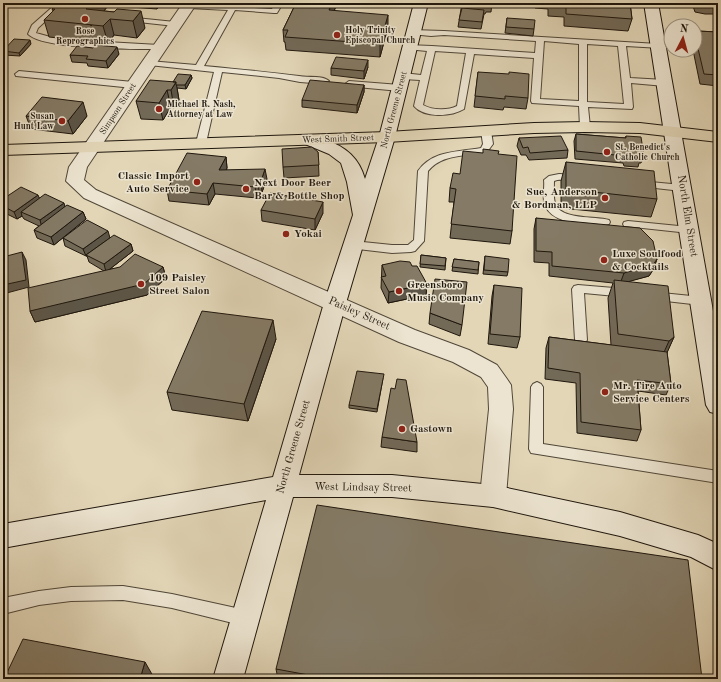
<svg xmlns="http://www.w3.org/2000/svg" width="721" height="682" font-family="'Old Standard TT',serif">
<rect width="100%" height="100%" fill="#e2d6b7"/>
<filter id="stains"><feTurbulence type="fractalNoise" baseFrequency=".005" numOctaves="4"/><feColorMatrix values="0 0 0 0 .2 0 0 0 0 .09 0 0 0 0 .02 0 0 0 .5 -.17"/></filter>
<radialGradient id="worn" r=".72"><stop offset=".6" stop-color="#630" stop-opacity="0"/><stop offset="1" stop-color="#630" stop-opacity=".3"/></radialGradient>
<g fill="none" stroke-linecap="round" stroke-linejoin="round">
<g stroke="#504738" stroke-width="2">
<path id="lane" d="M57,3H65L38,28L36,33L54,38L71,40L159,45L163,47L159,49C134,49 44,50 28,34L32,25Z
M275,3H283L277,13H274L235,10L204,66C236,69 268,72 299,76C308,78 323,75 329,81L325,84L300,82L279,78L222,72L206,143L201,146L198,145L196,143L214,72L149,65L145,63L149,61L196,65L228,10L188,8L184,6L185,4L272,9Z
M126,17L175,22L179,24L175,26L129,21L125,19Z
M411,30L444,31L658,44H661V48L626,46L630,78L665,80L669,83L665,86L631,83L633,107L632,109L588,107L590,127L585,130L580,127L579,106L532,103L531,101L534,58L474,54L464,109C451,117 424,118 414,106L420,80L403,79L399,76L403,73L421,75L427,51L407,49V45L432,46L535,53L536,41L444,35L431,36L411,34ZM544,41L579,44V101L540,99ZM587,44L618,46L624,104L587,102ZM435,51L466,53L457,106C447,111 432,110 423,105Z
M19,71L133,82L137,85L133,88L16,76L15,74Z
M349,81L400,85L404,88L400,91L346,86L345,84Z
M486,128L491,131L493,144L487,152C466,157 443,153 428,171L424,241L415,251L411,252L392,253L349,248L348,245L349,242L353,241L392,245H408L414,240L418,171C433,150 458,152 481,148L483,144L481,131Z
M559,174L577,175L582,178C575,184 563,177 554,181C554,188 553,196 555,203C559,220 596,216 609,220L610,222L609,224L605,225C587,223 553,226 545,205C542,198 545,188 544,180L549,176Z
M640,181L682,185L687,188L682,191L637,186L635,184L637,182Z
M628,221L689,227L694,230L689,233L624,226L623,224L624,222Z
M578,285L626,289L630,290L632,293L630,296L626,297L584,293L587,340L585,343L581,344L577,343L575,340L572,289L574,286Z
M652,292L701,297L705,298L707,301L705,304L701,305L648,299L646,296L648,293Z
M537,382L541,384L543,387V444L718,471V483L531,453L529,449L531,387L533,384Z
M123,586L172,594L245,610L251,613L253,618L251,623L245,626L172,608L123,600L71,601L39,605L3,614V598L39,591L71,587Z"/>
</g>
<g stroke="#504738" stroke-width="2">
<path id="street" d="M183,3H197L87,167L84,180L96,190L415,330L469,350L497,365L507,379L511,385L513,409L506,496L502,504L493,507L484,504L480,496L489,409L488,387L481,377L453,362L399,342L84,198L66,181L69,167Z"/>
</g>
<g stroke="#1f170d" stroke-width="2">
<path id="secondary" d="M414,3H428L395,137L346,303L299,475H392L493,485L620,512L698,535L718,544V571L691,557L620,536L493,507L392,497H293L243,679H213L266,500L3,548V524L273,477L324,303L353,215L347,182L341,163L329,154L305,144L303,140L305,136C313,134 319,137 326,140C346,147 359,158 365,179L379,137Z
M644,3H658L718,339V414L710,412L706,405Z"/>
</g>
<g stroke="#1f170d" stroke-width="2">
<path id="primary" d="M585,122L640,123L718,132V142L640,133L585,132L534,133L387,142L3,155V145L387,132L534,123Z"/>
</g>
<use href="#lane" fill="#ece4d0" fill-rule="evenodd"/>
<use href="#street" fill="#ece4d0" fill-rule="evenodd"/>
<use href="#secondary" fill="#ece4d0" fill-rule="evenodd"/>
<use href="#primary" fill="#e2d6b7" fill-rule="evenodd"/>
</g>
<path fill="#726957" stroke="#1f170d" d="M57,3H161V4L157,9L106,5L107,7L104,11L114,12L117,9L145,28L137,38L114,35L108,43L49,37L44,20L53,11L52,9Z
M296,3H337L334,11L388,27L380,57L286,50L285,42H284L283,30Z
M462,3H492L491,12H486L485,14H484L481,29L458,27Z
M536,3H630L632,19L628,31L564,26V17L548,16V9L535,8Z
M692,3H718V14H705L695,12Z
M507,18L534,29L533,36L505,33Z
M697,31L718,32V86L700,84L693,50H695V38Z
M31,44L20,56L4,55L3,51Z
M119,54L108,68L88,66L87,63L72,62L70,55Z
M368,67L364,79L331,75V68Z
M478,72L528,98L526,109L504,107L503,110L474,107Z
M191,75L192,78L186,89L177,88L179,100L174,108L171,107L163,120L141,119L136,101L173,82Z
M364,85V92L357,113L302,107V100Z
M26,116H87L73,134L31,129Z
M576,134L625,138L626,136L644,156L641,163H639L638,167L624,166L623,163L575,159L574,141Z
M519,138L568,150L567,158L529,160L526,155H521L517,146Z
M318,152L319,176L284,178L283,167Z
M498,154L512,231L510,244L450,238L454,202H449L450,188L460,174Z
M226,157L227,168L226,170L267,179L262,192H259L257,198L215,194L209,205L169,201L167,190Z
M566,162L657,199L651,217L561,208V181Z
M40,198L65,207L83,212L86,219L54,245L37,238L34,230L39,226L24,219L22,216L17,219L3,212V199Z
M261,210L323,213L315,230L262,221Z
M536,218L657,259L653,270L649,276L629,281L674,337L667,352L671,384L666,395L638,391L641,430L637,441L577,433L576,383L545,379L546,348L549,337L611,345L608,298L613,283L549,276V263L534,262V229Z
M63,238H110L131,244L133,251L110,269L163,267L166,278L147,295L35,322L30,311L104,271L89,262L87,256H86L65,246Z
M421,255L446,258L445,270L420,267Z
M485,256L508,272L507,276L483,274Z
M454,259L479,262L478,274L452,271Z
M382,265L412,266L427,284L426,295L388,303L381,288Z
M494,285L520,337L517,348L488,344L492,296Z
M430,313L462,325L460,336L429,324Z
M276,339L248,421L172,410L167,392Z
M383,378L377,412L349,408V405Z
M382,437L417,442V452L381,447Z
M276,669L702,679H278Z"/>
<path fill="#5c5547" stroke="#1f170d" d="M92,3H106L107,7L91,26L86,9Z
M156,3H161L157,9Z
M332,3H337L330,23L329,10Z
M141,11L145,28L137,38L133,21Z
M388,15V27L380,57V44Z
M110,19L114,35L108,43L103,26Z
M30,40L31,44L20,56L19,53Z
M117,47L119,54L108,68L106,61Z
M368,60V67L364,79V71Z
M191,75L192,78L186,89L185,85Z
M176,82L179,100L174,108L171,90Z
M364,85V92L357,113V105Z
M167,90L171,107L163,120L159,103Z
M83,102L87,116L73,134L68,121Z
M226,157L227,168L221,181L219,170Z
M265,169L267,179L262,192L261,181Z
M258,181L259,192L257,198L255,187Z
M213,183L215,194L209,205L207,194Z
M38,195L41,202L21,212L22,216L17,219L14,212Z
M323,202V213L315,230V219Z
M64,203L66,211L42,228L40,220Z
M83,212L86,219L54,245L51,237Z
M108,231L110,238L86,255L87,256H86L83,249Z
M131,244L133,251L106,272L104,264Z
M22,252L26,260L29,287L3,294V285Z
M657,259L653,270L649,276L620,284L624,273Z
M163,267L166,278L147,295L35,322L30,311Z
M427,284L426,295L388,303L389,292Z
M273,320L276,339L248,421L244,404Z
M674,337L666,355L661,359L669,341Z
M145,662L153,676L152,679H140Z"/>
<path fill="#847a65" stroke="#1f170d" d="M57,3H92L86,9L114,12L117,9L141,11L133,21L110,19L103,26L44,20L55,9H52Z
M296,3H332L329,10L388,15L380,44L285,37L288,30H283Z
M462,3H492V5H486V7L462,6Z
M551,3H630L632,19L566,14V4Z
M696,3H718V8L707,7L697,6Z
M462,8L484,10L482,22L459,20Z
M507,18L535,20L534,29L506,27Z
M697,31L718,32V75L704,74L696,40L700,38Z
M14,39L30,40L19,53L3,51Z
M96,45L117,47L106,61L86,59L88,56L70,55L77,46L93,48Z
M336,57L368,60L364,71L331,68Z
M478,72L509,74V72L529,74L528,98L505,96V99L475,96Z
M178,74L191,75L185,85H176V82H173Z
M150,80L176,82L171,90H167L159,103L136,101Z
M310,80L364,85L357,105L302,100Z
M42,97L83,102L68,121L26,116Z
M576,134L626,138V136L641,137L644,156H640V160L626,159L625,156L576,151Z
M561,136L568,150L530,153L528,147L523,148L519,138Z
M312,147L318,152L319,165L283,167L282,149Z
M483,149L499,151L498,154L517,156L512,231L451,224L456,189L450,188L453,173L460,174L463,151L483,153Z
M187,153L226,157L219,170L265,169L261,181H258L255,187L213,183L207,194L167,190Z
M566,162L654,171L657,199L566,189Z
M21,187L38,195L14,212L3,206V199Z
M270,193L323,202L315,219L261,210Z
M45,194L64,203L40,220L21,212Z
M67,205L83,212L51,237L34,230Z
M536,218L640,228L653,241L657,259L653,265L624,273L552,266V252L536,251Z
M87,220L108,231L83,249L63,238Z
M114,235L131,244L104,264L86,255Z
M22,252L26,280L3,285V257Z
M135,254L163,267L144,284L30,311L28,288L120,267Z
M421,255L446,258L445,266L420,264Z
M485,256L509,259L508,272L484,270Z
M454,259L479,262L478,270L452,267Z
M400,261L410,262L412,266H417L427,284L389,292L381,277L386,276L382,265Z
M435,279L467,282L462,325L430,313Z
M614,280L668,286L674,337L669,341L618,334Z
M494,285L522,288L520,337L490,334Z
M202,311L273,320L244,404L167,392Z
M549,337L667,352L671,384L637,380L641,430L581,422L580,373L548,368Z
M357,371L384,374L377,409L349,405Z
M397,379L406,380L417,442L382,437L391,388L395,389Z
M317,505L688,560L702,679H330L276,669Z
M23,639L145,662L140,679H4Z"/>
<g fill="#8f2418" stroke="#ece4d0" stroke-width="1.5">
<circle cx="85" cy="19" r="4"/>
<circle cx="337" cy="35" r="4"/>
<circle cx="159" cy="109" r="4"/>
<circle cx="62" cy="121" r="4"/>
<circle cx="607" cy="152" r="4"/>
<circle cx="197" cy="182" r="4"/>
<circle cx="246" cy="189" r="4"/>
<circle cx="605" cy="198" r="4"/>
<circle cx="286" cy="234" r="4"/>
<circle cx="604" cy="260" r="4"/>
<circle cx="141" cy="284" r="4"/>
<circle cx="399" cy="291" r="4"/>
<circle cx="605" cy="392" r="4"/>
<circle cx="402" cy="429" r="4"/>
</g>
<g text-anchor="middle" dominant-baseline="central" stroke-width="3" stroke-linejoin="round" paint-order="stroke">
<g font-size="9" font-weight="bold" fill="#1f170d" stroke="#ece4d0" text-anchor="start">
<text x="345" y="30">Holy Trinity<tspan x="345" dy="10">Episcopal Church</tspan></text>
<text x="85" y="31" text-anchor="middle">Rose<tspan x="85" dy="10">Reprographics</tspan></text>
<text x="167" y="104">Michael R. Nash,<tspan x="167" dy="10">Attorney at Law</tspan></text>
<text x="54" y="116" text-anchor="end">Susan<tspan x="54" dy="10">Hunt Law</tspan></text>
<text x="615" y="147">St. Benedict's<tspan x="615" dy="10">Catholic Church</tspan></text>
</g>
<g font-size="9" fill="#1f170d" stroke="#ece4d0">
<text transform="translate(118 109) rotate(-57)">Simpson Street</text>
<text transform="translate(394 110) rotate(-75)">North Greene Street</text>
<text transform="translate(338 139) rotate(-2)">West Smith Street</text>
</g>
<g font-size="11" font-weight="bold" fill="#1f170d" stroke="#ece4d0" text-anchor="start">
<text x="189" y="176" text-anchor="end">Classic Import<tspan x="189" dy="13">Auto Service</tspan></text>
<text x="254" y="183">Next Door Beer<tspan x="254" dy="13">Bar &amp; Bottle Shop</tspan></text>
<text x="597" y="192" text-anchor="end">Sue, Anderson<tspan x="597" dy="13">&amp; Bordman, LLP</tspan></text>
<text x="294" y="234">Yokai</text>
<text x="612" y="254">Luxe Soulfood<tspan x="612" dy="13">&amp; Cocktails</tspan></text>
<text x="149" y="278">109 Paisley<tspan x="149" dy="13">Street Salon</tspan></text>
<text x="407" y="285">Greensboro<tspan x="407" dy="13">Music Company</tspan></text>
<text x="613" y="386">Mr. Tire Auto<tspan x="613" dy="13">Service Centers</tspan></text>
<text x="410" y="429">Gastown</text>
</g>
<g font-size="11" fill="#1f170d" stroke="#ece4d0">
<text transform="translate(687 216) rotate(81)">North Elm Street</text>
<text transform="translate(359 314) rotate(24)">Paisley Street</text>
<text transform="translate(294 447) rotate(-74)">North Greene Street</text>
<text transform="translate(363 488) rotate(1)">West Lindsay Street</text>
</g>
</g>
<rect width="721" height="682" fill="none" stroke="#e2d6b7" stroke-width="16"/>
<rect x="4" y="4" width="713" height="674" fill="none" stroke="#1f170d" stroke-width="2"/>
<rect x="8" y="8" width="705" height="666" fill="none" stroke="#1f170d"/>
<g transform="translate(683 38) rotate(6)"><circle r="19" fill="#ece4d0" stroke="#9a9282"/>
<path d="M0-3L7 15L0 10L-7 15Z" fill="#8f2418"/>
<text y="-6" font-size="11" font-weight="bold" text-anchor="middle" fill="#1f170d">N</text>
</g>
<rect width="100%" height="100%" filter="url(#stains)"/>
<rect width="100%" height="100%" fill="url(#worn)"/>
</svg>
